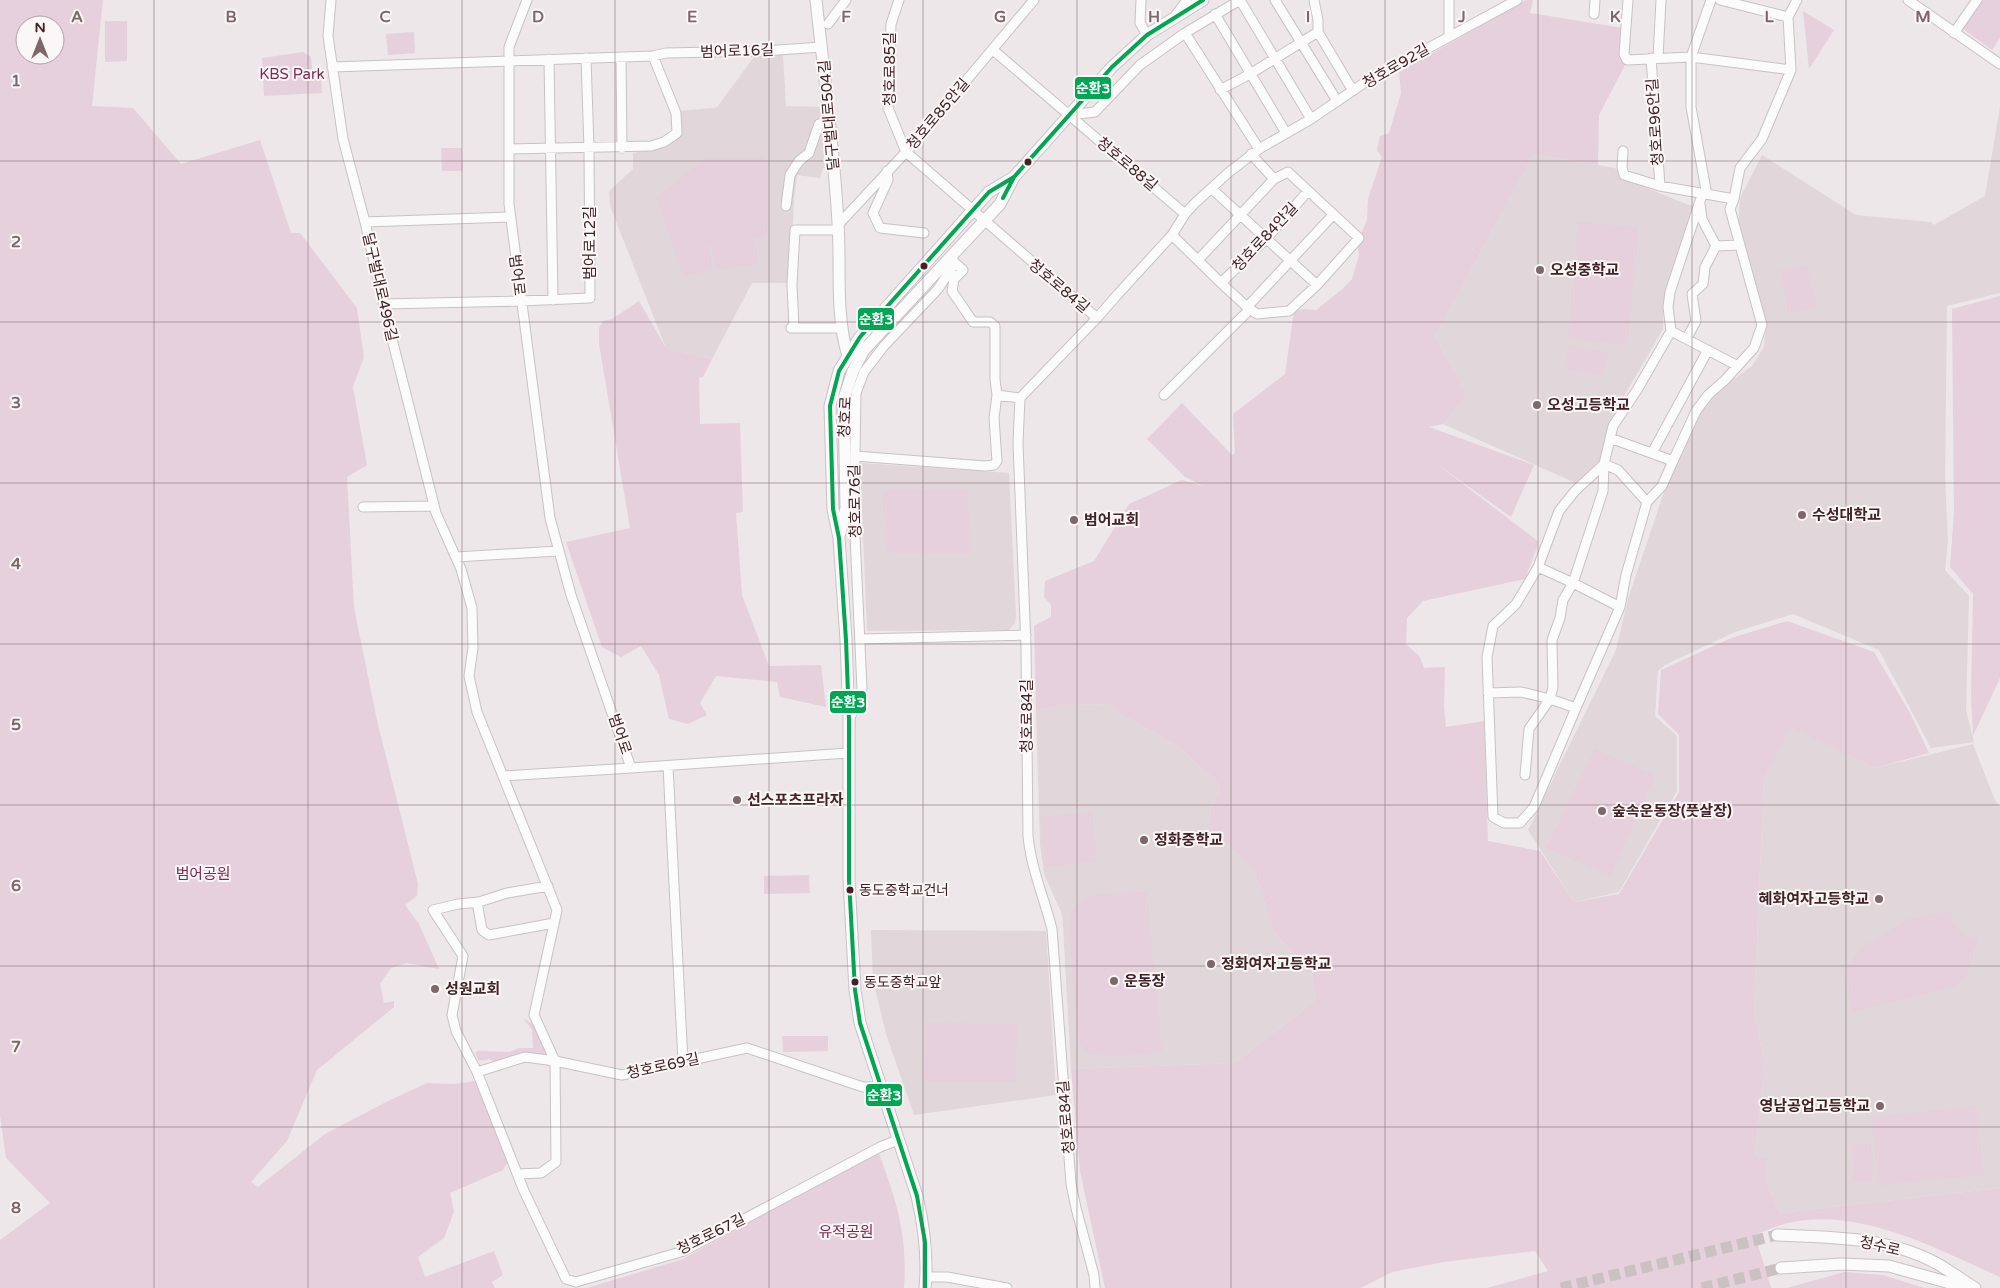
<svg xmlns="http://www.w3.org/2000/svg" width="2000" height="1288" font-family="'Varela Round','Noto Sans KR',sans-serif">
<rect width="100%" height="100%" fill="#ede7e9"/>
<path fill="#e1d6d9" d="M756,54L783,55L786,106L821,107L825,168H823L820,178L797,175L794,201L790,283H752L712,359L666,348L610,206L609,191L633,169V153L660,148L678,134V111L714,108L718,106Z
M2000,107V293L1947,306L1945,475L1948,541L1945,570L1969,596L1966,710L1974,742L1931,748L1879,650L1793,614L1735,632L1665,665L1658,671L1655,716L1677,736V791L1619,892L1574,902L1528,830L1616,650L1628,599L1665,489L1700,412L1722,388L1752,366L1764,347L1766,323L1738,227L1740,198L1762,155L1856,215L1931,222L1934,225L1985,196Z
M1534,154L1615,168L1622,178L1694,207L1666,291L1663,308V329L1608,424L1601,459L1576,483L1443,424L1467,395L1435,336Z
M860,463L1009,473L1016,616L1015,623L1009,630L867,631Z
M1113,704L1122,715L1181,748L1198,765L1214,778L1220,788L1212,810L1253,867L1274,932L1311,973L1316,1000L1235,1063L1071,1069L1063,926L1062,914L1044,874L1040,844L1036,711L1060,705Z
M1791,726L1875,768L1973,744L1994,798L2000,807V1188L1780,1213L1766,1182V1158H1755L1764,1064L1754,1008L1764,779Z
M871,930L1046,931L1056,1095L914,1115L886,1034L873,980Z"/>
<path fill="#e6d0dc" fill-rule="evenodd" d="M0,0H103L92,106L133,108L181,164L260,140L291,233H300L357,308L364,357L353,387L367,465L347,477L354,608L378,725L418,884L417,896L405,905L419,924L439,969L407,963L391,968L380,984L384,1003L394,1001V1007L317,1070L287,1141L251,1182L258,1187L325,1134L390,1100L427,1083L453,1084L476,1081L508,1161L503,1170L450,1193L454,1212L444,1238L418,1257L425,1277L494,1251L503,1275L492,1282L495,1288H0V1240L50,1203L6,1158L0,1116ZM25,25H55V55H25Z
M1526,0H1533L1530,13L1623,28L1621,52L1625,65L1599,115L1598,165L1534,154L1435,336L1467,395L1443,424L1429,427L1534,465L1511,517L1437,464L1539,542L1525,579L1423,601L1407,618L1406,644L1420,657L1424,668L1445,667L1444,707L1446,727L1484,721L1488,841L1540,851L1574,902L1619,894L1679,792V735L1658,714L1661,670L1731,638L1787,621L1874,652L1910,713L1929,753L1875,768L1791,727L1764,779L1754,1008L1764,1064L1755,1158H1766V1182L1780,1213L2000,1188V1277C1938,1249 1861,1208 1792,1222C1779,1225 1767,1230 1755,1235L1771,1288H1487L1548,1271L1535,1251L1444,1262L1392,1272L1361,1288H1105L1080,1171L1071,1069L1235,1063L1316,1000L1311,973L1274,932L1253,867L1209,827L1212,810L1220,788L1214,778L1198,765L1181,748L1122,715L1113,708V704L1060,705L1036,711L1034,626L1051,617V605L1044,597L1045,581L1094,561L1129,504L1182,480L1203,486L1185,477L1147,439L1182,403L1232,455L1235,453L1233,414L1285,374L1294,311L1304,309L1316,310L1340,291L1352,279L1359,255L1357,244L1367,220L1368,199L1382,157L1377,150L1380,136L1389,133L1401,93L1399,72Z
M1983,0H2000V38L1992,50L1963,29Z
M1803,11L1834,30L1809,69Z
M105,21H127V61L105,62Z
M414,32L415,53L388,55L386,34Z
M303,52L311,57L313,76L321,75L322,93L264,96L262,58Z
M441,148H462L463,171H442Z
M764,157L768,161L767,236L732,243L754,239L758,264L716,270L712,246L675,252L656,197L705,159Z
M1579,222L1638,227L1627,345L1568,339Z
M709,247L713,270L684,276L675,253Z
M1807,265L1816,307L1789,313L1780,271Z
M2000,296V678L1973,736L1971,696L1973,594L1950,567L1954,512L1952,309Z
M639,301L666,348L712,359L703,377L699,378L700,424L740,423L743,512L736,513L742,595L769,666L821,665L826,707L780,697L777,682L716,676L700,703L707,715L688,724L669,719L659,675L641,646L621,657L602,647L566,542L630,528L599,344V328L603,321L612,319Z
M1569,346L1607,352L1603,375L1565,369Z
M886,490H968L970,553H891L887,549L883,495Z
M1595,749L1655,775L1611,876L1546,848Z
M1091,812L1096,861L1046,867L1041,817Z
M809,875L810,893L764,894V876Z
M1146,892L1162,1052C1146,1054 1102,1059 1088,1052C1083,1050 1081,1045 1078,1040L1069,923C1071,916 1072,910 1077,904C1089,891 1129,893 1146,892Z
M1950,911L1952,924H1956L1966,938L1978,936L1965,977L1956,985L1950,988L1851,1012L1847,968L1861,948L1909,919Z
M523,1018L534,1025L546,1048L545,1056L526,1052L494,1062L490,1059L479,1061L475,1052L479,1051L510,1052L518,1048H533L532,1030Z
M925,1023L1017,1024L1016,1082L924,1081Z
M782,1036H828V1051L783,1052Z
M1976,1106L1983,1175L1879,1185L1872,1117Z
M1871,1144L1872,1181H1854L1852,1145Z
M878,1151C896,1199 908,1235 904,1288H587L683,1259Z
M1844,1272L1883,1275L1924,1288H1787Z"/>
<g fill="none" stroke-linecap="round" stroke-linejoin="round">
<path stroke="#cbc0c2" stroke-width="11" stroke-dasharray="11 5.5" stroke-linecap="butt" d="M1561,1288L1777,1235
M1702,1288L1781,1268"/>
<g stroke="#c8c2c3" stroke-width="11">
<path id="street" d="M331,0L328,36L343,139L365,222L390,331L436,513L461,569L472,608L473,648L469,676L477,712L557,910L534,1015L555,1061L556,1162L541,1173L517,1174
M527,0L509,47V204L550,518L571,595L631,768L848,753
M899,0L891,24L888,108L906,152L1097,318
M1141,0L1140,23L1147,35
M1240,0L1311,119
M1275,0L1337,101
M1314,0L1318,20V32L1353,91
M1628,0L1624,54L1627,60L1691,57L1791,70
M1720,0L1788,17
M1908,0L2000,64
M1215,14L1286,133
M1594,14L1595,0
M1175,16L1187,0
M828,24L846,0
M1185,33L1259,149
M1954,33L1977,0
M1449,36V0
M993,50L1185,214
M621,57L622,148
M1651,58L1660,186
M1658,58L1661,0
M549,59L553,300
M332,67L653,56L666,53L763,51L822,47
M1220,90L1250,74L1318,32
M1069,115L1095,112L1140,65L1185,33L1240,0
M509,149L651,146L664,142L677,133L676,113L653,56
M1623,151L1622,167L1624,175L1660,186L1734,199L1740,168L1762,139L1791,70L1788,17L1797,0
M1251,154L1274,179
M887,171L888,180L873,213L880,228L924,233
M1212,189L1317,285
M786,206L790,175L799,161L809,153L819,124L830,122
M365,222L510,217
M838,225L906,152L1034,0
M1172,235L1221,283L1247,307L1257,314L1289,311L1317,285L1359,238L1288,172L1274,179L1198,260
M1716,246L1739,245
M1221,283L1267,238L1308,191
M383,304L520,301L590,298L589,148L586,58
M1247,307L1333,215
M791,328H841
M794,328L792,285L795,230H838
M1671,331L1738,366
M1687,338L1696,321L1692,294L1703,284L1705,267L1716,246L1702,219L1700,204
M997,395L1020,398
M1164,395L1250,309
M1610,438L1673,461L1662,486L1647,502L1626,575L1620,607L1573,583L1603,491L1604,464L1618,470L1647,502
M1652,453L1708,350
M855,456L985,466L994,465L997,461L994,418L997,395L995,379V326L990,322H973L952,291L954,279L963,270L955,263
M1673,461L1696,411L1708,395L1725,380L1754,348L1762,325L1730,209L1734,199
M363,507L434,506
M456,557L558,551
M1538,567L1573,583L1563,600L1560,618L1552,640L1553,687L1550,699L1576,708L1534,807L1520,823H1504L1493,817L1487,657L1493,626L1516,604L1538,567L1559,511L1575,491L1604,464L1613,426L1637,390L1671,331L1668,307L1670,292L1701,198L1706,190L1691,107V57L1711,0
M861,639L1026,635
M1488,693L1521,692L1550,699L1529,729L1525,775
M1576,708L1620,607
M850,718L862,689L854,514L856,393L864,372L884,346L938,289L955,263L950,257
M668,766L683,1062
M503,776L631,768
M548,886L507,893L479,902L458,904L433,910L463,956L452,1015L456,1031L477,1072L524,1191L566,1279L576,1282L684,1251L880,1147L898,1140
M477,902L482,930L489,935L554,923
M477,1072L525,1057L555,1061L622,1075L747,1048L863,1087H881
M926,1277H947L1007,1288
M1095,1288L1094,1275L1076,1208L1071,1184L1052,929C1044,898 1031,868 1028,836L1026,647L1018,443L1020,398L1097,318L1118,294L1172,235L1185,214L1194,204L1228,173L1259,149L1311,119L1364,83L1517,0"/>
</g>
<g stroke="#cac2c4" stroke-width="13">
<path id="secondary" d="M816,0C824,74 834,149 838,223C841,267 835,314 848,356
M840,533L846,508L844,398L853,371L864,350L1000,204L1014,177L1112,67L1147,35L1203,0
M1777,1235C1830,1237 1888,1237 1936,1263C1949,1270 1962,1280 1975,1288
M1781,1268L1842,1264L1889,1266L1968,1288
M925,1288C928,1257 924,1226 917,1196L860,1023L855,990L849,880V720L846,640L839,538L833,509L830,406L839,371L860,337L989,192L1014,177"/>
</g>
<use href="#street" stroke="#fcfbfc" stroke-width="9"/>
<use href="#secondary" stroke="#fcfbfc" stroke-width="11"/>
<g stroke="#fbf6f7" stroke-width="8">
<path id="bus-1" d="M1003,198L1014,177L1112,67L1147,35L1203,0
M925,1288V1242L917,1196L860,1023L855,990L849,880V720L846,640L839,538L833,509L830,406L839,371L860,337L989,192L1014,177"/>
</g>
<use href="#bus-1" stroke="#00a651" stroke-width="4"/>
</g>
<path fill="none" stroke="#7e676a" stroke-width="1" stroke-opacity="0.55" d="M154,0V1288M308,0V1288M462,0V1288M615,0V1288M769,0V1288M923,0V1288M1077,0V1288M1231,0V1288M1385,0V1288M1538,0V1288M1692,0V1288M1846,0V1288M0,161H2000M0,322H2000M0,483H2000M0,644H2000M0,805H2000M0,966H2000M0,1127H2000"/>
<g fill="#422226" stroke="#fbf6f7" stroke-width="2">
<circle cx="1028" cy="162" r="4.5"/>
<circle cx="924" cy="266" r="4.5"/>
<circle cx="850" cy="890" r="4.5"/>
<circle cx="855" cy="982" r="4.5"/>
</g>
<g fill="#7e676a" stroke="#fbf6f7" stroke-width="2">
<circle cx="1540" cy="270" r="5"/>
<circle cx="1537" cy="405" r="5"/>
<circle cx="1802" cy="515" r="5"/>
<circle cx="1074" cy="520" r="5"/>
<circle cx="737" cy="800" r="5"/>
<circle cx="1602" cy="811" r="5"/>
<circle cx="1144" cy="840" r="5"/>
<circle cx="1879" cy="899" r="5"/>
<circle cx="1211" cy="964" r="5"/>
<circle cx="1114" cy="981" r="5"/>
<circle cx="435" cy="989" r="5"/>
<circle cx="1880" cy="1106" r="5"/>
</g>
<g text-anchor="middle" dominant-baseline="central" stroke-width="4" stroke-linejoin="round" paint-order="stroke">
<g font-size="14" fill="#422226" stroke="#fbf6f7" text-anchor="start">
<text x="859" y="890">동도중학교건너</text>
<text x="864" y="982">동도중학교앞</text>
</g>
<g font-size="15" fill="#422226" stroke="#fbf6f7">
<text transform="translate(737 51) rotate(-2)">범어로16길</text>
<text transform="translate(1396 66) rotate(-30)">청호로92길</text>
<text transform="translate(890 69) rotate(-90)">청호로85길</text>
<text transform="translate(938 114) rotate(-50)">청호로85안길</text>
<text transform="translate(829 115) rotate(-95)">달구벌대로504길</text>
<text transform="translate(1655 122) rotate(-94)">청호로96안길</text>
<text transform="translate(1127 164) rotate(40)">청호로88길</text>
<text transform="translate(1265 237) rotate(-47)">청호로84안길</text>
<text transform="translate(590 243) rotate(-90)">범어로12길</text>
<text transform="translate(517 275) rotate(83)">범어로</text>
<text transform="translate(1059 286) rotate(40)">청호로84길</text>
<text transform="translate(380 287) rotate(77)">달구벌대로496길</text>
<text transform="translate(845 417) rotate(-87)">청호로</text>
<text transform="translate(855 501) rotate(-91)">청호로76길</text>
<text transform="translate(1027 716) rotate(-90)">청호로84길</text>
<text transform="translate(620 734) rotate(71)">범어로</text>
<text transform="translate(663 1066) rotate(-12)">청호로69길</text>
<text transform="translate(1066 1117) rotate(-95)">청호로84길</text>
<text transform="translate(711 1234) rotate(-26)">청호로67길</text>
<text transform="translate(1880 1246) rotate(13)">청수로</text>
</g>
<g font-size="15" fill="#7c2a4e" stroke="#fbf6f7">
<text x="292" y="74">KBS Park</text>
<text x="203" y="874">범어공원</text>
<text x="846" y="1232">유적공원</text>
</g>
<g font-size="15" font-weight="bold" fill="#422226" stroke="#fbf6f7" text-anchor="start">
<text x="1550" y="270">오성중학교</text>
<text x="1547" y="405">오성고등학교</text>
<text x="1812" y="515">수성대학교</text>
<text x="1084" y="520">범어교회</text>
<text x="747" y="800">선스포츠프라자</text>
<text x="1612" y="811">숲속운동장(풋살장)</text>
<text x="1154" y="840">정화중학교</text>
<text x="1869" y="899" text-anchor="end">혜화여자고등학교</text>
<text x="1221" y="964">정화여자고등학교</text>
<text x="1124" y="981">운동장</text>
<text x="445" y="989">성원교회</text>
<text x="1870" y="1106" text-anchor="end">영남공업고등학교</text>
</g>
</g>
<g font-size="16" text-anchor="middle" font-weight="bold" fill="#7e676a" stroke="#fbf6f7" stroke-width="4" stroke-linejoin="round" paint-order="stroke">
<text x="77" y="22">A</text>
<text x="231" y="22">B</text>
<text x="385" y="22">C</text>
<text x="538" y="22">D</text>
<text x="692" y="22">E</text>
<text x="846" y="22">F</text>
<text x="1000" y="22">G</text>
<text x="1154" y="22">H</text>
<text x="1308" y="22">I</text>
<text x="1462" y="22">J</text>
<text x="1615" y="22">K</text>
<text x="1769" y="22">L</text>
<text x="1923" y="22">M</text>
<text x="16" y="86">1</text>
<text x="16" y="247">2</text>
<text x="16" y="408">3</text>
<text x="16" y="569">4</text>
<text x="16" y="730">5</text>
<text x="16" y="891">6</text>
<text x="16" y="1052">7</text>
<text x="16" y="1213">8</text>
</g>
<g stroke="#fbf6f7" stroke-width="2">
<rect x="1074" y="76" width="38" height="24" rx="5" fill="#00a651"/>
<rect x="857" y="307" width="38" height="24" rx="5" fill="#00a651"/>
<rect x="829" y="690" width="38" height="24" rx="5" fill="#00a651"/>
<rect x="865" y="1083" width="38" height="24" rx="5" fill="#00a651"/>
</g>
<g font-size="14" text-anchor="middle" font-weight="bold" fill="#fff">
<text x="1093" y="93">순환3</text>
<text x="876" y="324">순환3</text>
<text x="848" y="707">순환3</text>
<text x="884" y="1100">순환3</text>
</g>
<g transform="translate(40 40)"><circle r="24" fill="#fbf6f7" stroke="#b1a1a3"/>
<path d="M0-4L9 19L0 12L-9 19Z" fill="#7e676a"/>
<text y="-8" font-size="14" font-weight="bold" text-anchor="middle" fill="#422226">N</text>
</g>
</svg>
